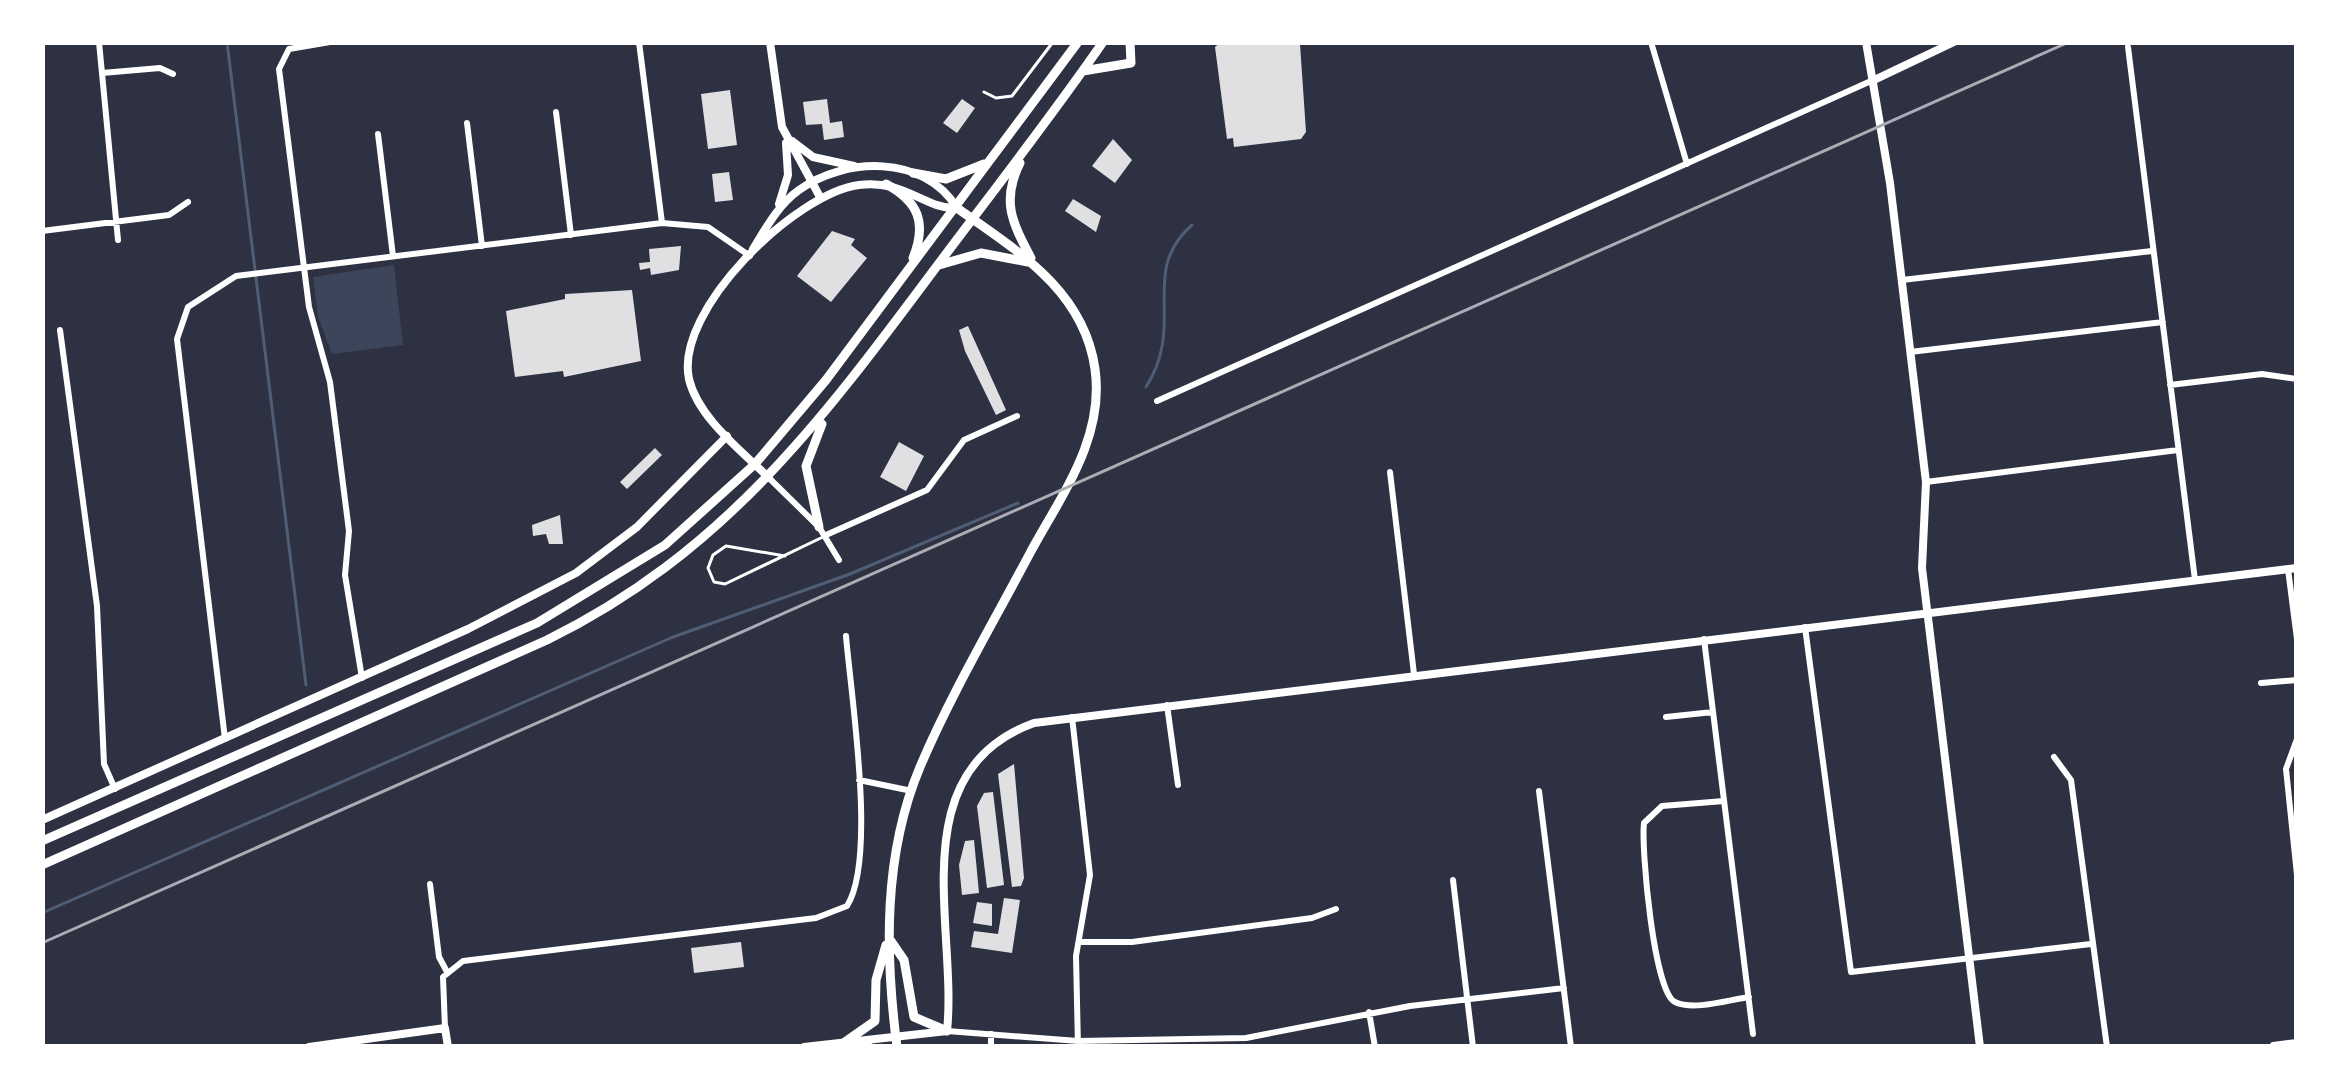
<svg xmlns="http://www.w3.org/2000/svg" width="2339" height="1089" font-family="Jost,sans-serif">
<rect width="100%" height="100%" fill="#2d3142"/>
<path fill="#3c4559" d="M394,265L403,345L332,354L318,317L313,277Z"/>
<g fill="none" stroke-linecap="round" stroke-linejoin="round">
<path stroke="#4f5d75" stroke-width="3" d="M227,42L306,685
M1146,387C1187,323 1138,272 1192,225
M42,913L673,637L850,574L1018,503"/>
</g>
<path fill="#e0e0e3" d="M1221,42L1300,44L1306,132L1301,139L1234,147L1233,138L1227,139L1215,47Z
M730,90L737,145L708,149L701,94Z
M827,99L830,123L842,121L844,137L824,140L822,124L806,125L803,102Z
M962,99L975,108L957,133L943,123Z
M1113,139L1132,160L1115,183L1092,166Z
M729,172L733,200L715,202L712,174Z
M1073,199L1101,216L1096,232L1065,211Z
M832,231L855,239L851,245L867,258L831,302L797,276Z
M681,246L679,270L651,275L650,268L640,270L639,263L650,262L649,249Z
M632,290L641,361L564,377L563,371L515,377L506,311L565,299V294Z
M968,326L1006,410L996,415L965,351L959,330Z
M899,442L924,456L906,491L880,477Z
M655,448L662,455L627,489L620,482Z
M560,515L563,544H549L546,534L533,536L532,525Z
M1014,764L1024,878L1021,886L1012,887L998,774Z
M993,792L1004,885L987,888L977,806L984,793Z
M974,840L979,893L962,895L959,865L965,841Z
M1004,898L1020,900L1012,953L971,947L974,931L998,934Z
M977,902L992,904V926L973,923Z
M741,942L744,967L694,973L691,948Z"/>
<g fill="none" stroke-linecap="round" stroke-linejoin="round">
<path stroke="#fff" stroke-width="3" d="M984,92L996,98L1012,96L1053,42
M785,556L726,546L713,555L708,568L714,582L725,584L825,536"/>
<path stroke="#fff" stroke-width="6" d="M99,42L118,240
M330,42L289,49L279,69L309,307L330,382L349,531L345,575L362,678
M639,42L662,223
M1651,42L1687,164
M2128,47L2195,580
M102,73L160,68L173,74
M556,112L571,235
M467,123L482,246
M378,134L393,256
M42,231L169,215L188,202
M1902,280L2152,251
M60,330L97,606L104,764L115,789
M1910,352L2163,322
M2170,385L2262,374L2297,379
M1157,401L1871,81
M1390,472L1414,674
M770,479L819,527L839,560
M1926,482L2178,450
M826,535L927,490L964,440L1017,416
M2288,569L2297,639
M1805,627L1851,972L2091,944
M1704,639L1753,1034
M2261,683L2297,680
M1167,705L1178,785
M1072,717L1090,875L1076,956L1078,1047
M1666,717L1713,712
M225,739L177,339L188,307L236,276L662,223L708,227L750,256
M2297,739L2286,769L2297,875
M2054,757L2071,780L2107,1047
M859,780L912,791
M1539,791L1571,1047
M1724,801L1662,806L1644,823C1641,849 1654,993 1675,1002C1694,1011 1728,1000 1749,997
M1453,880L1473,1047
M430,884L439,957L446,970
M1079,942H1132L1312,918L1336,909
M1369,1012L1375,1047
M445,1028L443,977L463,961L816,918L847,906C877,859 851,696 846,636
M947,1031L1078,1041L1246,1038L1410,1006L1564,988
M2273,1045L2297,1042
M991,1047V1034"/>
<path stroke="#fff" stroke-width="8" d="M770,42L782,127L820,197
M1866,42L1890,183L1926,482L1922,568L1980,1047
M1872,81L1954,42
M792,141L813,157L854,166
M779,204L788,175L786,143
M753,249C766,228 778,205 799,190C845,157 924,154 957,208
M769,478C742,451 698,418 689,379C674,310 796,193 859,185C903,179 926,209 955,208
M42,820L468,629L576,573L637,527L727,436
M309,1047L445,1028L448,1047
M804,1047L947,1031C958,928 900,772 1034,723L2297,568"/>
<path stroke="#fff" stroke-width="9" d="M1130,42L1131,63
M1083,71L1131,63
M1020,163C1001,201 1012,222 1031,258
M913,173L946,179L984,164
M886,184C919,202 927,223 913,258
M939,265L981,253L1028,262
M819,527L806,466L822,424
M42,841L537,623L665,545L755,464L826,380L1078,42
M42,865L547,640C722,554 820,423 934,270C990,195 1049,120 1103,42
M891,941L904,960L914,1017L947,1031
M845,1042L875,1021L876,980L886,945
M845,1042L869,1047
M897,1047C885,954 883,855 920,767C951,694 992,625 1029,555C1060,497 1105,439 1095,369C1084,290 1016,250 957,208"/>
<path stroke="#abadb3" stroke-width="3" d="M42,943L2069,42"/>
</g>
<rect width="2339" height="1089" fill="none" stroke="#ffffff" stroke-width="90"/>
</svg>
